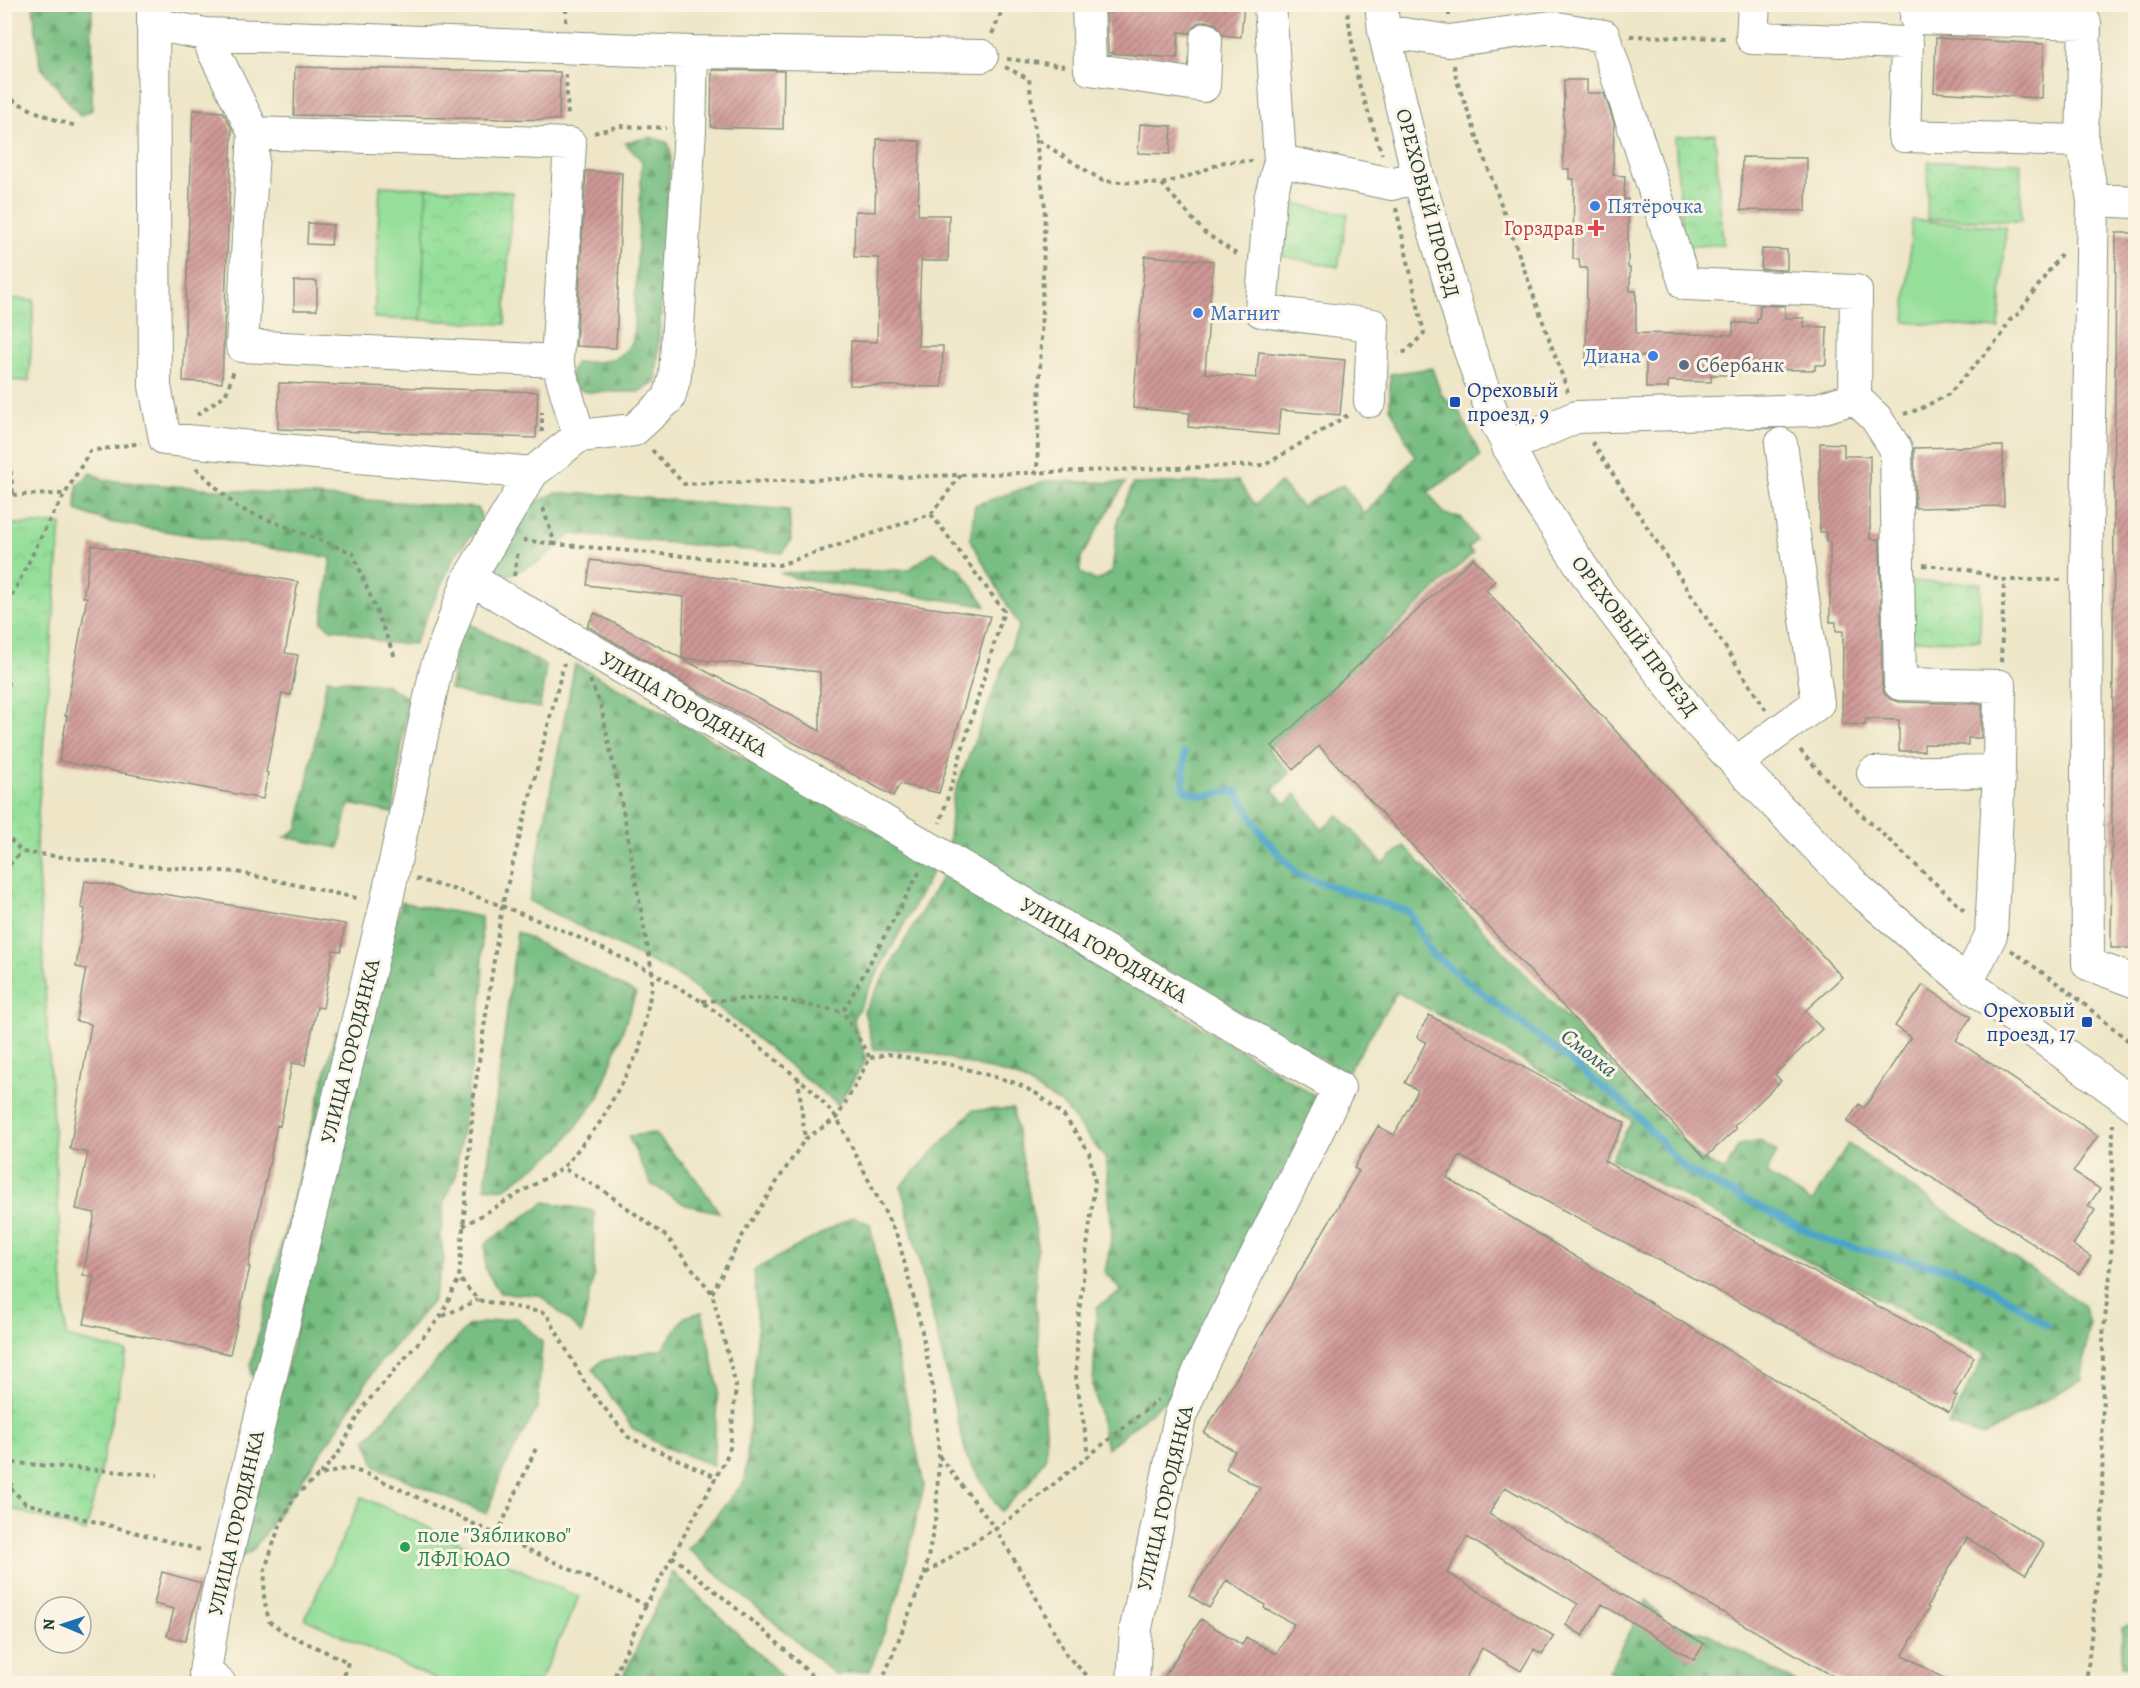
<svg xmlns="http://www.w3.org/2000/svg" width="2140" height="1688" font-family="Alegreya,serif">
<defs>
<pattern id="forest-firs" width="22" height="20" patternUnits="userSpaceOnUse" patternTransform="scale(1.5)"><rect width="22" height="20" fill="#78be82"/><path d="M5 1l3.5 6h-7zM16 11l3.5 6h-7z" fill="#629c6b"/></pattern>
<pattern id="park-crowns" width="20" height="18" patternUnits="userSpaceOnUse" patternTransform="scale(1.5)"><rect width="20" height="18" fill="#95df9a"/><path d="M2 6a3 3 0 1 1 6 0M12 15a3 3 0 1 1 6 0" fill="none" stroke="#80c085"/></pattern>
<pattern id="building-hatch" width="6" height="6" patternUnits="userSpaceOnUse" patternTransform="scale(1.5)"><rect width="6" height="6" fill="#cf9896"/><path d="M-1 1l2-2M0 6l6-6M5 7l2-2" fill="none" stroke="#a77d7b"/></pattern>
</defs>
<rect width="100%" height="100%" fill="#fcf5e5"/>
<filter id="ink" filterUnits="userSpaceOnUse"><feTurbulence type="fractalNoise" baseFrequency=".0167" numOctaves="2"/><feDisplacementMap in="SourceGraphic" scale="12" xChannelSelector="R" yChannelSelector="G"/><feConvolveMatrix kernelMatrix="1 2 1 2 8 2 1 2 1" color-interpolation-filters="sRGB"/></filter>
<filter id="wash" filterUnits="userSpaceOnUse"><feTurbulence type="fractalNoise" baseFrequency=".008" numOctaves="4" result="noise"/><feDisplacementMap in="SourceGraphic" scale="24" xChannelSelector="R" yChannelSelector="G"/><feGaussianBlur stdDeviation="1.35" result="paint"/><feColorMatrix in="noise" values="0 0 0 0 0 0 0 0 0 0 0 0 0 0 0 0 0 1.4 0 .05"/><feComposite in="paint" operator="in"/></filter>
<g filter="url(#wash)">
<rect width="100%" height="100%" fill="#eee6c7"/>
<path fill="#95df9a" stroke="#5a8e67" stroke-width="1.5" d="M380,186L427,188L421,320L374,318Z
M1912,220L2006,227L1999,329L1905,322Z
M362,1497L579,1597L539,1683H444L305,1619Z"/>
<path fill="url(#forest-firs)" stroke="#4c7e5b" stroke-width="1.5" d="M33,5H92V110L80,116L40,66Z
M651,137L668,143L671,154L656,382L638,392H586L573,387L570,375L575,363C600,361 618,365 633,341L642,161L625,143Z
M1432,368L1441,394L1460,413L1481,457L1428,492L1444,514L1461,517L1476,540L1468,548L1473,553L1268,749L1290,773L1272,790L1287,804L1296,794L1322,830L1338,815L1383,863L1404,846L1698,1157L1725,1171L1739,1145L1760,1141L1777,1152L1766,1174L1812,1202L1848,1144L2083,1305L2089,1323L2082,1379L1983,1436L1948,1425L1985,1354L1611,1159L1632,1120L1397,992L1347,1073L948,848L953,797L1019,626L970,539L975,505L1045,481L1125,483L1081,557L1080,573L1097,581L1112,572L1118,518L1133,484L1238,481L1255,505L1280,483L1301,506L1343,485L1365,514L1415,457L1390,407V374Z
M91,473L105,480L133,483L478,508L483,521L455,555L414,644L385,643L343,630L331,629L322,622L331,558L109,522L76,510L77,485Z
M555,493L609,495L789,510L791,540L782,553L572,534L539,562L502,578L491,561L510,521L535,503Z
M933,552L961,570L986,606L795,578L780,573L908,570Z
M465,621L546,666L540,708L475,697L450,689L455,652Z
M575,664L936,865L853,1019L866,1060L838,1105L681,977L529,901Z
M327,679L385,684L408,698L393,813L349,804L339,848L285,837L298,829Z
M946,870L1325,1102L1172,1394L1107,1449L1093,1387L1097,1307L1122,1291L1105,1273L1112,1233L1106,1159L1062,1104L1017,1077L922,1051L874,1049L864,1011Z
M401,902L481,917L483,989L455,1178L444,1202L441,1236L444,1261L432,1302L376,1367L334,1434L252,1551L240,1558Z
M517,932L636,993L599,1097L559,1149L504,1189L485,1187Z
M336,1031L345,1034L260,1381L251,1375V1363Z
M1013,1109L1037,1238L1035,1303L1046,1429V1456L1030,1483L1001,1511L967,1458L901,1186L973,1110Z
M654,1133L693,1175L719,1212L686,1205L651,1184L628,1136Z
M545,1202L594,1211V1274L582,1333L540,1295L500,1293L485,1269V1244Z
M852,1217L870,1224L924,1486L900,1590L870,1670L836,1675L688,1549L745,1481L758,1326L754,1270Z
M702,1312L718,1386L713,1465L664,1447L632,1428L593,1370L601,1361L662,1349L685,1317Z
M516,1317L542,1342L538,1407L501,1474L487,1514L376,1467L366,1440L468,1326Z
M673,1572L789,1683H620Z
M1647,1601L1666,1623L1709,1634L1797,1683H1648L1608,1672Z
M2135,1622V1666H2122V1628Z"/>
<path fill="url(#park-crowns)" stroke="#5a8e67" stroke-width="1.5" d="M1715,134L1723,244L1683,247L1675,137Z
M1928,162L2021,163V221L1927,219Z
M427,188L512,192L505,324L421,320Z
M1292,203L1348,214L1338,267L1282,256Z
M4,298L34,300L29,381L5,380Z
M4,524H61L36,839L66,1337L127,1352L86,1532L12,1509L5,1510Z
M1906,582L1981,583L1980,641L1906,640Z"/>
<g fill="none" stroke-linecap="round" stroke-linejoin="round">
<path stroke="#4ca4c9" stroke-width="7" d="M1184,753V790L1203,796L1236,791L1263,836L1298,875L1409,912L1430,952L1630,1108L1686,1170L1829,1242L1961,1272L2009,1299L2046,1325"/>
</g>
<g id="blocks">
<path fill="url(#building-hatch)" d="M1106,4H1244L1241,37L1223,35L1216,24L1206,21L1197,23L1190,33L1179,32L1177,58L1108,53Z
M1936,38L2044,44L2042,98L1934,92Z
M295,67L560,72L559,120L294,115Z
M712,70L784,71L783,129L711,127Z
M1564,80H1587V93H1604L1614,123L1613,175L1625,176L1624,199H1628V268H1630V291H1636V333L1733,335V323H1757V318H1759L1760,305L1785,306V318H1804V327H1827L1826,365H1815V370L1732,369V375H1711V382L1668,381V388H1646V356H1609V361H1586L1587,268H1580L1579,259H1573L1574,179H1569V169H1563Z
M193,110L223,112L232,129L222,383L183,381Z
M1140,124L1172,126L1170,154L1138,153Z
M877,139L920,141L918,215H949L948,261H921L918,346H943L942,387L850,385L851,341L877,342L879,258L854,257L855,211L875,212Z
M1742,157L1807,158L1806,211L1741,210Z
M586,171L622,173L616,348L576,346Z
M308,223L333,225L331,245L307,244Z
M2116,233H2136V948H2111Z
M1762,249L1787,250V270L1761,269Z
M1145,256L1213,261L1205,373L1256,378L1259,352L1345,360L1340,415L1280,410L1278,435L1188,427L1190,413L1133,408Z
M294,281H317V310H294Z
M279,383L538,392L536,438L278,429Z
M1820,443L1844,444V456H1870V539H1880L1882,684L1884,693L1890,699L1900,702L1982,704L1981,738H1968V745L1924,744V751H1899V720L1866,719L1865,725L1842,724L1843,631H1836V622H1830V542H1826V532H1820Z
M2003,446L2004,506L1915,508L1914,448Z
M92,545L298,582L285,653L298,655L291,695L282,693L266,772L268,773L263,799L59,761L67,716H65L87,597H83Z
M1473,558L1495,581L1486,590L1842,977L1805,1011L1822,1029L1775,1074L1781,1081L1734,1126L1736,1129L1705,1158L1319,746L1294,769L1272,746Z
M591,560L990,616L939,793L900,784L893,796L687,685L587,626L595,613L820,731V672L682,658L684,597L587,585Z
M85,881L345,924L341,951L333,950L323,1008L317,1007L305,1065L292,1063L280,1126L277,1125L248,1267H250L230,1354L84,1324L94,1277L83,1275L95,1213L76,1209L88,1153L70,1149L91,1024L76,1021L86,969L76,967L85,909L81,908Z
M1923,985L1971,1017L1956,1040L2098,1136L2073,1172L2100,1189L2088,1206L2095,1210L2073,1245L2091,1257L2079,1274L1847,1122L1859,1104L1864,1108L1911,1037L1895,1026Z
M1429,1015L1625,1123L1604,1161L1974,1357L1954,1395L1957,1396L1949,1412L1460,1156L1447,1178L2044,1544L2026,1574L1967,1538L1927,1607L1929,1608L1903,1655L1952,1683H1845L1505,1487L1489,1514L1704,1644L1694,1660L1602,1604L1583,1636L1566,1625L1578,1604L1467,1537L1447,1573L1554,1636L1542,1654L1534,1649L1521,1671L1482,1648L1463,1683H1160L1201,1619L1242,1645L1246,1637L1276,1654L1294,1624L1264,1608L1265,1605L1227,1580L1209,1608L1189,1595L1260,1488L1226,1469L1235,1451L1204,1433L1359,1171L1354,1168L1378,1126L1394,1135L1418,1090L1405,1083L1426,1042L1417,1037Z
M162,1572L201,1583L185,1641L167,1636L174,1609L154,1604Z"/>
</g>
</g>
<g filter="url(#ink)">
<use href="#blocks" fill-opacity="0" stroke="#86927e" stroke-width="1.5"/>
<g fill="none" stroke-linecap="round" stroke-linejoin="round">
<g stroke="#86927e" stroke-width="34">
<path id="minor" d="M1088,4L1090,69L1204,86L1206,39
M1270,4L1280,161
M1381,4L1384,31L1418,176L1468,345L1484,391L1496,422L1533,493L1595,587L1697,721L1748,776L1859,890L1967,983L2136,1106
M1754,4L1752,38L1907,43L1904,136L2082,141L2085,23L1916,18L1917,4
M153,5L155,386L165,439L532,473L469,578
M153,24L205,34L692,52L690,129L675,376L669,398L634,430L579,436L532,473
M1384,31L1449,41L1551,27L1604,36L1685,284L1856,291L1855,398
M205,34L254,133L570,144L557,361L579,436
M692,52L982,56
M254,133L242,346L557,361
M2082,141L2093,200L2086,579L2088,964L2136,982
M2093,200L2136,202
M1370,401L1373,325L1261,311L1270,199L1280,161L1392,184L1418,176
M1508,447L1576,417L1814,410L1855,398L1876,418L1896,449L1900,684L2000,686L1999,771L1991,935L1967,983
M1736,763L1818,703L1781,444
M1873,773L1999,771
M220,1684L205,1672L217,1596L386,904L436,669L469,578L1339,1088L1201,1366L1180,1417L1136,1628L1133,1684"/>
</g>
<path stroke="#86927e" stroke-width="4" stroke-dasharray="4.5 4.5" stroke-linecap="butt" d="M1346,4L1358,81L1382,154
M1449,4V16
M566,22V4
M992,34L1005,4
M1630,36L1728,38
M1007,59L1065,66
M1454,65L1456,78L1568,392
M1005,67L1029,79L1036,139L1103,181L1162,184L1204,232L1239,256
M566,74L568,118
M4,95C28,109 50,119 76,126
M594,133L619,126L666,128
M1036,139L1045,207L1037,472
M1162,184L1195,174L1224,162L1252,161
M1396,208L1424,333L1407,351L1398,354
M4,408L13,494
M1904,414L1920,409L1949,394L2001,336L2009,321L2018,314L2061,254
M197,415L226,394L234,370
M542,432V412
M1592,442L1766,710
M652,450L684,484L1265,465L1348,415
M196,468L238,508L353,553L396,660
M4,495L65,494
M543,508L555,544L779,565L931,514L961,475
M931,514L1004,611L940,823
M523,540L555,544
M1923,565L1965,569L2004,580H2061
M514,576L518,550
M4,612L48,523L90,451L141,443
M4,655L8,686L4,695
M2001,662L2004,580
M590,680L601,706L624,815L652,972V987L639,1051L601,1121L563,1168L604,1191L667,1237L712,1293L736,1386L730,1448L725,1461L716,1477
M1800,750L1844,798L1966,912
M4,833L22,852L129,865L237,872L361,899
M4,872L6,868L22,852
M416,879L467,893L502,906L567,932L652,972L701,1001L733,1024L812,1090L837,1118L898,1238L921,1326L934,1395L939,1455L936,1516L925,1573L881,1684
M2011,950L2068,991L2136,1047
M702,1001L773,998L843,1012
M870,1058L888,1054L952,1065L1016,1083L1039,1095L1065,1117L1089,1152L1095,1182L1078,1320L1076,1378L1089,1455
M798,1077L805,1139
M463,1226L563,1168
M712,1293L746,1229L805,1139L837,1118L870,1058L843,1012L920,871
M443,1316L478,1300
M939,1456L995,1528L1030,1586L1067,1656L1096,1684
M4,1462L158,1475
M320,1474L338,1454L363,1407L441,1316L459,1278
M4,1475L14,1488
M4,1481L25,1503L201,1550
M497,1535L537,1446
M672,1556L769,1635L821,1684
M926,1573L1014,1516L1158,1400
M342,1684L348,1662L285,1633L269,1621L264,1599L265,1569L278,1530L294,1497L318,1476L348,1468L372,1476L646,1605L716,1477L628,1437L586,1385L546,1313L478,1300L459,1278L474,1095L502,906L564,663
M611,1684L646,1605
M895,1684L900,1679V1684
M2086,1684L2102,1537L2103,1336L2111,1267L2113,1124"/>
<use href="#minor" stroke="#fff" stroke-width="32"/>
</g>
</g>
<g fill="#3f7fe0" stroke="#fcf5e5" stroke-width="2">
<circle cx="1595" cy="206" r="6"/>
<circle cx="1198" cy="313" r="6"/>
<circle cx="1653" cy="356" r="6"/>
</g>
<path fill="#e0444e" stroke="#fcf5e5" stroke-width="2" d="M1593 219h6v6h6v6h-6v6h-6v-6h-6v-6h6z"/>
<circle fill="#5c6f8a" stroke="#fcf5e5" stroke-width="2" cx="1684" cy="365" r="6"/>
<g fill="#1a4fb4" stroke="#fcf5e5" stroke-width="2">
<rect x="1449" y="396" width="12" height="12" rx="3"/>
<rect x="2081" y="1016" width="12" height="12" rx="3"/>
</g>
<circle fill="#2e9e5b" stroke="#fcf5e5" stroke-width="2" cx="405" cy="1547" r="6"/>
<g text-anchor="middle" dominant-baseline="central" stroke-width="6" stroke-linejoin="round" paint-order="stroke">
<g font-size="21" fill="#1f3d34" stroke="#fcf5e5">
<text transform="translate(1428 203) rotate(75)">ОРЕХОВЫЙ ПРОЕЗД</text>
<text transform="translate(1635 636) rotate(53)">ОРЕХОВЫЙ ПРОЕЗД</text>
<text transform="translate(684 704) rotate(30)">УЛИЦА ГОРОДЯНКА</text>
<text transform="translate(1104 950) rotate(30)">УЛИЦА ГОРОДЯНКА</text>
<text transform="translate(350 1051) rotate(-76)">УЛИЦА ГОРОДЯНКА</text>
<text transform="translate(1165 1498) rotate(-77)">УЛИЦА ГОРОДЯНКА</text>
<text transform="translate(236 1523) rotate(-77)">УЛИЦА ГОРОДЯНКА</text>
</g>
<g font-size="21" fill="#366cbe" stroke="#fcf5e5" text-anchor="start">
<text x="1607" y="206">Пятёрочка</text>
<text x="1210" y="313">Магнит</text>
<text x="1641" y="356" text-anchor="end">Диана</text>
</g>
<g font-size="21" fill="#be3a42" stroke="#fcf5e5" text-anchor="end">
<text x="1584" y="228">Горздрав</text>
</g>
<g font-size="21" fill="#4e5e75" stroke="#fcf5e5" text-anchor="start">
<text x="1696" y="365">Сбербанк</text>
</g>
<g font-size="21" fill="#164399" stroke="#fcf5e5" text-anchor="start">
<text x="1467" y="390">Ореховый<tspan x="1467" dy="24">проезд, 9</tspan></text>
<text x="2075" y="1010" text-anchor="end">Ореховый<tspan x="2075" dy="24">проезд, 17</tspan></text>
</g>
<g font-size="21" fill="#27864d" stroke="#fcf5e5" text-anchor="start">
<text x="417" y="1535">поле "Зябликово"<tspan x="417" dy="24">ЛФЛ ЮАО</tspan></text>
</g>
<g font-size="22" font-style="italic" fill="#2c5c61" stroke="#fcf5e5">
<text transform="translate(1589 1053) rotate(38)">Смолка</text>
</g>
</g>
<rect width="2140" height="1688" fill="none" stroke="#fcf5e5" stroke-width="24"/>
<g transform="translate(63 1625) rotate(272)"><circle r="28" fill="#fcf5e5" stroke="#a4ab9e" stroke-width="1.5"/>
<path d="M0-4.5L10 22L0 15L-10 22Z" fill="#1f6fb2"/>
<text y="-9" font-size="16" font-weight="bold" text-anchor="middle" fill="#1f3d34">N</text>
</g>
</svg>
